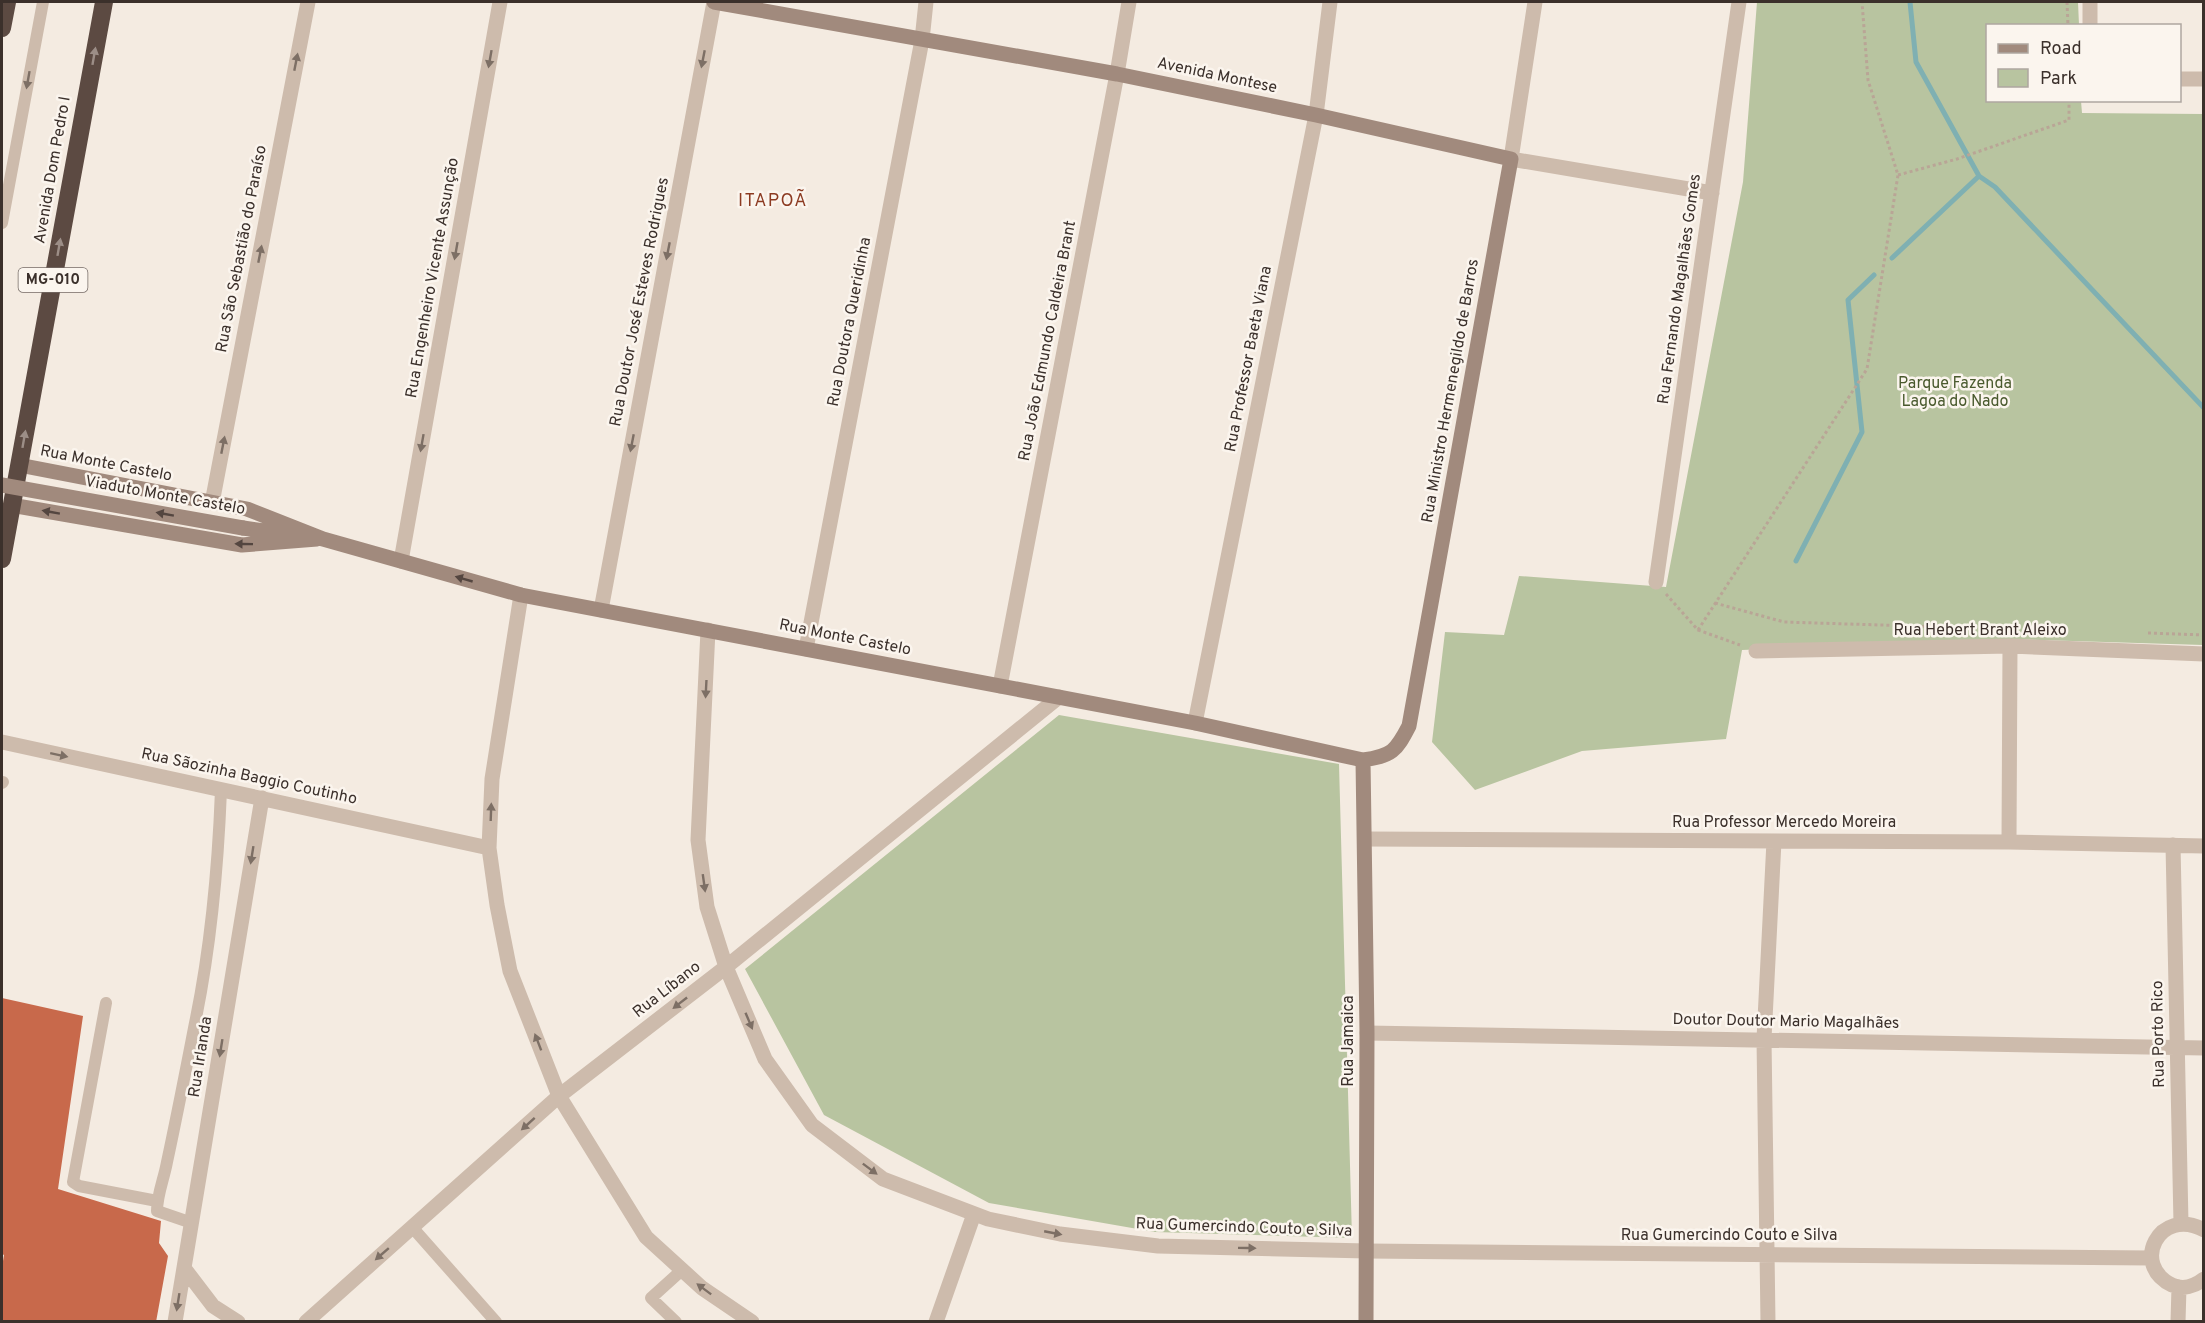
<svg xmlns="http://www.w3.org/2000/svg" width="2205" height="1323" font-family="Overpass,sans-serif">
<rect width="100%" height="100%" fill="#f4ebe1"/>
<path fill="#b8c4a0" d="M1757,2H2078L2079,25L1988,26V100L2081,101L2082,113L2203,114V645L2011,639L1742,650L1726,739L1582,751L1475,790L1432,742L1445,632L1504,635L1519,576L1666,587L1743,182Z
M1059,715L1339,764L1352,1238L1155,1232L989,1203L824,1115L745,969Z"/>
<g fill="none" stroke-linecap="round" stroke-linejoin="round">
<path stroke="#7fb0b2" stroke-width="5" d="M1910,2L1916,62L1979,176L1995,187L2204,408
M1892,258L1979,176
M1796,561L1862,432L1848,300L1874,275"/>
</g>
<path fill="#c8694b" d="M2,998L83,1016L58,1189L161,1221L159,1243L168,1256L156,1322H2V1267L4,1255L2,1254Z"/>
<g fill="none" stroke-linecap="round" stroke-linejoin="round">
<path stroke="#b9a596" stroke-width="3" stroke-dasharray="3 3" stroke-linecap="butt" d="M2067,2L2068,26
M1898,175L1957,159L2069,120V100
M1666,594L1698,630L1740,645
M1715,603L1784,622L1977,628
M1698,630L1867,369L1898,175L1868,80L1862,2
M2148,633L2204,635"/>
<path stroke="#cdbbac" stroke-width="12" d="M2,223L43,2
M2,783L3,782
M106,1003L73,1182L79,1186L157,1201
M192,1223L157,1211C157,1194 164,1179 167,1162C177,1116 186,1069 195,1023C211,946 218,868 221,790
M412,1227L496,1322
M676,1322L651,1298L682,1270"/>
<path stroke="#cdbbac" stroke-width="15" d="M1535,2L1511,159L1712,193
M2090,2V26
M2180,79H2204
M212,503L308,2
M401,561L500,2
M1656,582L1739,2
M521,595L492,779L489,848L497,905L510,971L559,1096L646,1237L702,1288L752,1322
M601,610L714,2
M708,630L698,840L707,907L726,967L765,1059L812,1125L883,1179L988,1219L1060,1234L1158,1246L1367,1251L2151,1258
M806,649L922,40L926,2
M1756,651L2010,646L2204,654
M1000,686L1117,74L1129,2
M1195,723L1316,115L1330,2
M2,742L489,848
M1365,839L2009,842L2204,846
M2009,842L2010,646
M2173,845L2181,1223
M1367,1033L2204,1048
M2204,1230C2159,1206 2130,1265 2172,1285C2183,1290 2195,1286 2204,1279
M184,1268L213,1306L238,1322
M175,1322L262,798
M306,1322L559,1096L726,967L1059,697
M936,1322L974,1214
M1768,1322L1764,1039L1774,841
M2178,1322L2179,1287"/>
<path stroke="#a18a7d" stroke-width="15" d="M19,465L247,509L323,539L521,595L1195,723L1363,760C1392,756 1396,751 1409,726L1511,159L1316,115L1117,74L714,2
M11,505L242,545L317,539
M243,528L293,535
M1363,760L1367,1033L1366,1322"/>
<path stroke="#5c4a42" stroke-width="18" d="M2,28L7,2
M2,559L104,2"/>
<path stroke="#a18a7d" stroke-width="15" d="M2,485L243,528"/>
</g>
<defs><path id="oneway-solid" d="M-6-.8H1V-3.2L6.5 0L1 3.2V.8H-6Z" transform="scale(1.5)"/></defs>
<g fill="#9c8e87">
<use href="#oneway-solid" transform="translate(94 56) rotate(-80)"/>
<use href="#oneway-solid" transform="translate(59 247) rotate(-80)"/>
<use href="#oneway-solid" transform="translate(24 439) rotate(-80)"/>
</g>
<g fill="#7d6f65">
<use href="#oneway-solid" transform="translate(490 59) rotate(100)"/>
<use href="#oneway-solid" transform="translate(703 59) rotate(101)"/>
<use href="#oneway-solid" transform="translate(296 62) rotate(-79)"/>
<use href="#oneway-solid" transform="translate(28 80) rotate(100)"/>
<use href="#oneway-solid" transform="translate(456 251) rotate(100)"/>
<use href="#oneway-solid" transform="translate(668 251) rotate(101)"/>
<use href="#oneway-solid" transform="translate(260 254) rotate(-79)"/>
<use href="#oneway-solid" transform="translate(422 443) rotate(100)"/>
<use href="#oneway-solid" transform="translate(632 443) rotate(101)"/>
<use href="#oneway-solid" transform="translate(223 445) rotate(-79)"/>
<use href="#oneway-solid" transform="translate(706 689) rotate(93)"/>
<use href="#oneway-solid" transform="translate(59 755) rotate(12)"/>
<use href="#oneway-solid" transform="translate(491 812) rotate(-88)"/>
<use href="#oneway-solid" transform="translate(252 855) rotate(99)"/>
<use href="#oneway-solid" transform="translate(704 883) rotate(82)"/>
<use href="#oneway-solid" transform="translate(680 1003) rotate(142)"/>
<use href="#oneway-solid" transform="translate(749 1021) rotate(67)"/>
<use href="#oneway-solid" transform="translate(538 1042) rotate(-111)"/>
<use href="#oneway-solid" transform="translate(221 1048) rotate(99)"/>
<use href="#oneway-solid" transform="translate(528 1124) rotate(138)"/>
<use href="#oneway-solid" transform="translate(870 1169) rotate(37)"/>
<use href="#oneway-solid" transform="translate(1053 1233) rotate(11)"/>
<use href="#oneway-solid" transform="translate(1247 1248) rotate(1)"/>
<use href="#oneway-solid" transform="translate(382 1254) rotate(139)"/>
<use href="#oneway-solid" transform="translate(704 1289) rotate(-143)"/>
<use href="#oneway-solid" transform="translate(178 1302) rotate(99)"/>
</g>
<g fill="#544640">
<use href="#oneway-solid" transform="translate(51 512) rotate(-170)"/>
<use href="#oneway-solid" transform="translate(165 514) rotate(-170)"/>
<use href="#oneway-solid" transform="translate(244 544) rotate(-179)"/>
<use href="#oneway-solid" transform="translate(464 579) rotate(-164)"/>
</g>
<g text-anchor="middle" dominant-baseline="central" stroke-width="5" stroke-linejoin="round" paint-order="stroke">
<rect fill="#fbf5ee" stroke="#756b66" stroke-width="1.5" x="18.5" y="268" width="69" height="24" rx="4.5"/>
<g font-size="15" font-weight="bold" fill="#3b302b">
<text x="53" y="280">MG-010</text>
</g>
<g font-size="16" fill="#3b302b" stroke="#fbf5ee">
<text transform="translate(1217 76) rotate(12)">Avenida Montese</text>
<text transform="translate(53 170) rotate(-80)">Avenida Dom Pedro I</text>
<text transform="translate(242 249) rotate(-79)">Rua São Sebastião do Paraíso</text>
<text transform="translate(433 278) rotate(-80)">Rua Engenheiro Vicente Assunção</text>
<text transform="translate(1680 289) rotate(-82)">Rua Fernando Magalhães Gomes</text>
<text transform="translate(640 302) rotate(-79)">Rua Doutor José Esteves Rodrigues</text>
<text transform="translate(850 322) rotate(-79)">Rua Doutora Queridinha</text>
<text transform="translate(1048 341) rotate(-79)">Rua João Edmundo Caldeira Brant</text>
<text transform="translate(1249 359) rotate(-79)">Rua Professor Baeta Viana</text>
<text transform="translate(1451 391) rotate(-80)">Rua Ministro Hermenegildo de Barros</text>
<text transform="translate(106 464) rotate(11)">Rua Monte Castelo</text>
<text transform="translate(165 496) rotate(10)">Viaduto Monte Castelo</text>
<text x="1980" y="631">Rua Hebert Brant Aleixo</text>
<text transform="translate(845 638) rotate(11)">Rua Monte Castelo</text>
<text transform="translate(249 777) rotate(12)">Rua Sãozinha Baggio Coutinho</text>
<text x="1784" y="823">Rua Professor Mercedo Moreira</text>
<text transform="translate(667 990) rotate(-38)">Rua Líbano</text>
<text transform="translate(1786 1022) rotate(1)">Doutor Doutor Mario Magalhães</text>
<text transform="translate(2159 1034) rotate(-91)">Rua Porto Rico</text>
<text transform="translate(1349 1041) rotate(-90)">Rua Jamaica</text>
<text transform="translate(201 1057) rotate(-81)">Rua Irlanda</text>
<text transform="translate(1244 1228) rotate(2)">Rua Gumercindo Couto e Silva</text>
<text x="1729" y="1236">Rua Gumercindo Couto e Silva</text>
</g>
<g font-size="16" fill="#4a5a2e" stroke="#fbf5ee">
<text x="1955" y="384">Parque Fazenda<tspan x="1955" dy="18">Lagoa do Nado</tspan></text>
</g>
<g font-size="18" letter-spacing="1.5" fill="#8c3b22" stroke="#fbf5ee">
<text x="773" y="201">ITAPOÃ</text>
</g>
</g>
<rect width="2205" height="1323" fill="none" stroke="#3b302b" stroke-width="6"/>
<rect x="1986" y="24" width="195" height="78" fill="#fbf5ee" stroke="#aea6a0" stroke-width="1.5"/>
<rect x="1998" y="44" width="30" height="9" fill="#a18a7d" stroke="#aea6a0" stroke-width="1.5"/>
<text x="2040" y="54" font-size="18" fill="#3b302b">Road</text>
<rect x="1998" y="69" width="30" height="18" fill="#b8c4a0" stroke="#aea6a0" stroke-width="1.5"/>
<text x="2040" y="84" font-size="18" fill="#3b302b">Park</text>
</svg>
